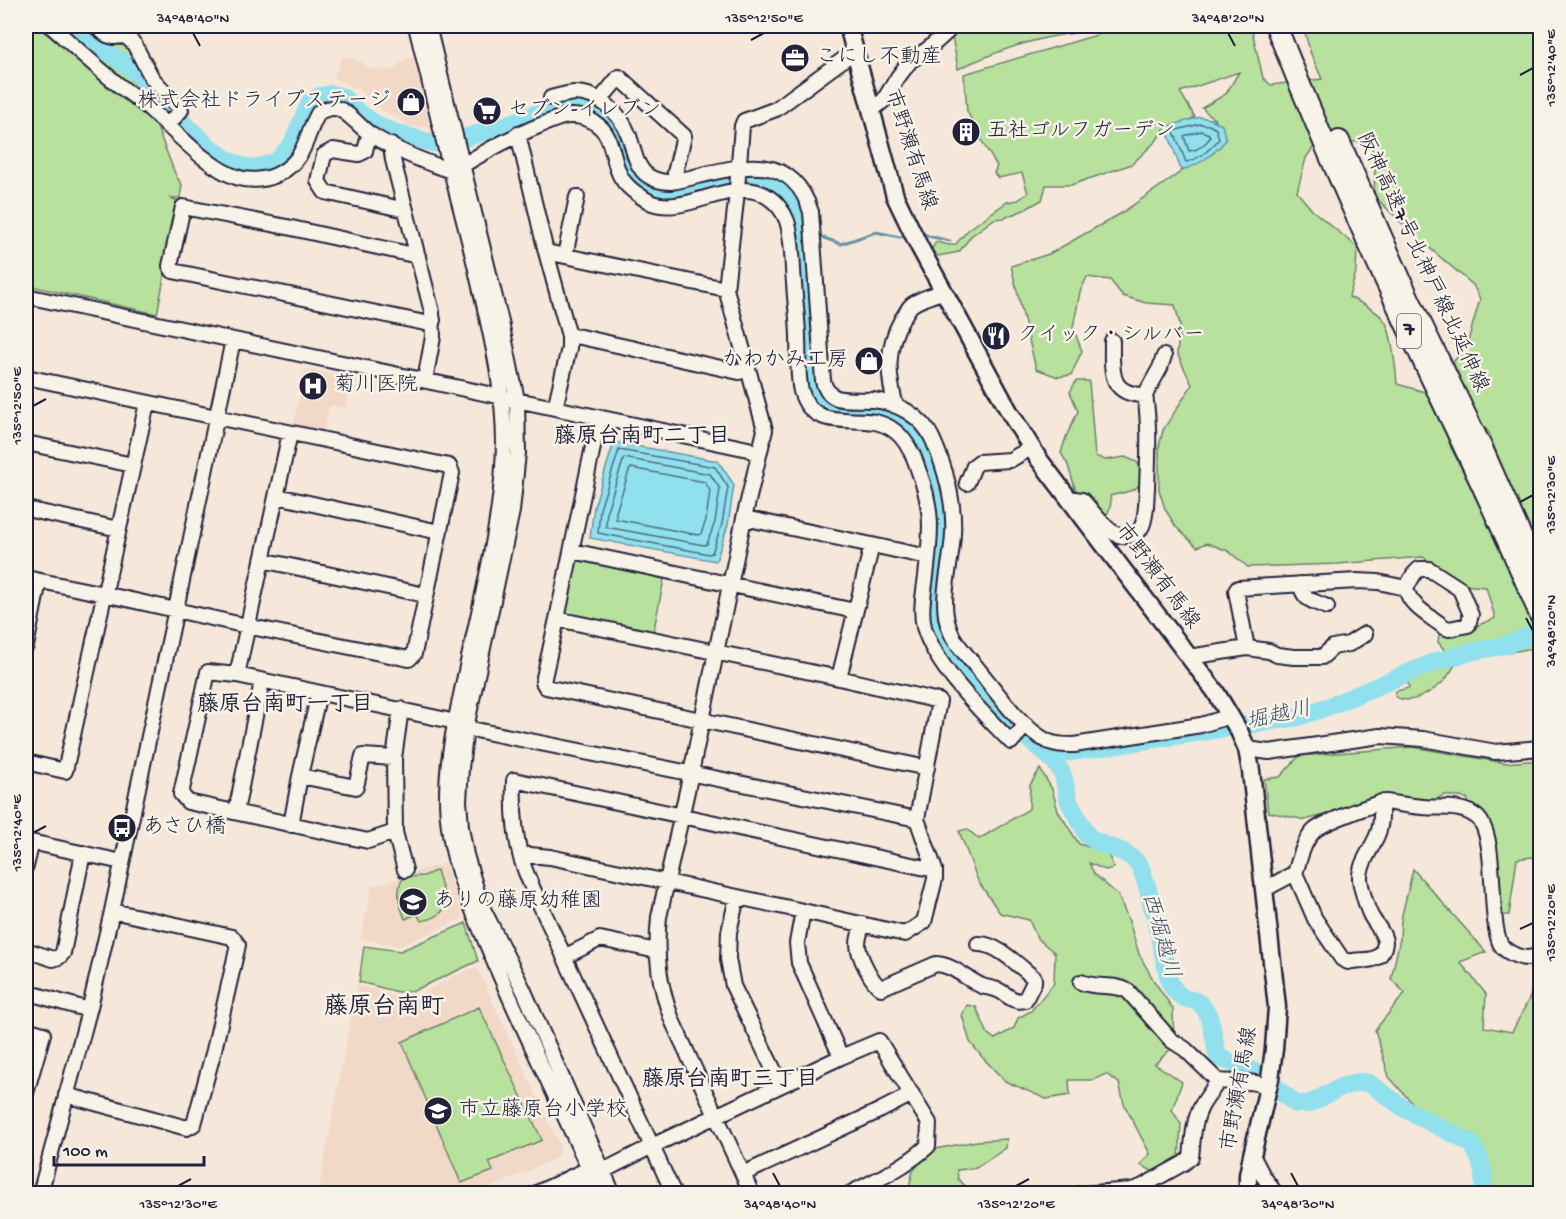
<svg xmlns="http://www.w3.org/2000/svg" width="1566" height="1219" font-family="'Gochi Hand','Klee One',sans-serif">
<rect width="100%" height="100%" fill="#f5e7d9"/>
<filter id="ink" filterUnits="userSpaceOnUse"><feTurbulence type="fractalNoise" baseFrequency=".0167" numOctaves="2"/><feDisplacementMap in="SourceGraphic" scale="12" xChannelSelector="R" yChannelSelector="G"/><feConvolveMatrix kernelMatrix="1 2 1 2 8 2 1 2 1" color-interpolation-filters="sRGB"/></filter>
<g filter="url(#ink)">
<path fill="#f2d9c7" d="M342,57L354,58L370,68L384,71L394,70L404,60L415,57L430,127H412L382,110L359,90L334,78Z
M305,369L352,379L346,408L330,405L323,434L293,427Z
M445,864L463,918L400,946L361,939L372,886L395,880L409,873Z
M476,966L560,1146L557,1158L478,1193L318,1194L357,985L400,998L417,995Z"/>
<path fill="#b7e19d" stroke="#6c826c" stroke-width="1.5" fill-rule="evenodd" d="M26,26H38L41,29L99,77L153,117L176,176L182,185L180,198H170L179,201L157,314L26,285Z
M57,26H92L129,46L140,67L131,79L152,101L155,109Z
M959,26H1251L1263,78L1271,85L1322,79L1311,54L1303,26H1540V647L1491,655L1457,662C1452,669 1448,677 1443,682C1430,693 1410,707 1395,696L1396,691L1409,688L1407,677L1447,653L1438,642L1439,635L1458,634L1495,618L1486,587L1462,585L1423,557L1337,564L1248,567L1228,551L1207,543L1197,547L1176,527L1165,509L1159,490V447L1163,430L1192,385L1177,353L1180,325L1175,305L1146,303L1123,296L1110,280L1087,277L1080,292L1073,328L1082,351L1071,375L1058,377L1036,369L1011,266L1049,254L1120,214L1221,144L1215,120L1202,108L1226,94L1239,72L1180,92L1195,117L1182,124L1165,128L1156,141L1132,164L1071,185H1046L1042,200L1024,210L1004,218L994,219L971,236L959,252L938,256L931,250L936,242L949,245H955L968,230L1007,202L1018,200L1028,193L1022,173L998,178L994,173L997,166L984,145L967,111L964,74L1107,32C1059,29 1002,48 958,69L952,36ZM1317,142H1371L1375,166L1374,196L1412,233L1473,285L1480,299L1466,348L1453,362L1473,413L1489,433L1513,497L1478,499L1451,448L1445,424L1428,393L1397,384C1396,370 1392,330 1384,320C1377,310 1359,302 1349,297L1356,272L1357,247L1312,210L1297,192L1306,158Z
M1076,381H1089L1095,456L1105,460L1125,457L1137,462L1144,474C1140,493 1127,491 1110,496C1112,506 1110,510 1104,518L1085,509L1075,488L1068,465L1061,453L1066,437L1078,411L1070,392Z
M581,559L665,574L653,634L567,617L565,611L575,564Z
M1413,747L1505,763L1540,760V856L1517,859L1509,915H1501L1467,798L1444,795L1428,804L1340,811L1305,820L1268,812L1264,779L1280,777L1299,756Z
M1040,769L1052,789L1058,811L1079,844L1107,852L1114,868L1105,870L1089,863L1094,874L1118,895L1129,921L1139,954L1154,981L1173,1009L1174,1046L1155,1064L1182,1082L1172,1110L1181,1124L1179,1159L1158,1174L1140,1165L1150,1154L1124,1104L1119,1083L1106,1074L1093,1080H1069L1070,1095L1046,1099L1005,1081L982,1057L970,1042L962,1015L967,1005L976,1007L988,1034L995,1039L1014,1028L1018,1018L1031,1011L1054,983L1055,953L1037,938L1029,920L1000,913L978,881L959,831L967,829L979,839L1029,809L1030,785Z
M1413,869L1486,952L1460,962L1486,994L1484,1027L1512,1032L1530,997L1536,966L1540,962V1193H1492L1473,1135L1420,1112L1389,1077L1375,1030L1405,993L1391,979L1400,939L1401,919Z
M437,870L447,905C440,916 433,919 421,921L417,914L405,919C400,906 396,895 401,881L407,877L424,876Z
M466,923L478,961L413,991L398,992L359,982L364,946L400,951Z
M479,1007L542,1140L489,1162L493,1171L461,1183L402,1042Z
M1007,1139L1006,1148L976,1168L957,1170L958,1179L973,1193L908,1194V1190L913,1171L930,1150L977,1141Z"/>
<path fill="#91e0ee" stroke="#6594a6" stroke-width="1.5" d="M1200,117L1211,119L1222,125L1226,140C1213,155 1200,165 1181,170L1166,127Z
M614,442L718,461L734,485L728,525L716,561L590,538L594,507Z"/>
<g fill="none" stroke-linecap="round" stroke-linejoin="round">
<path stroke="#4e6e83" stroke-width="1.5" d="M1200,124L1209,125L1216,129L1219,139C1211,149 1198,160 1186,162L1174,132L1177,130Z
M1201,131L1209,134L1210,138C1205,144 1197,151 1189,151L1184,136Z
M619,450L715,467L728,487L722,524L712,553L709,554L598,533L600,509Z
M624,458L710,474L720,489L715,522L707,544L704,545L606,527L607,510Z
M631,468L705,482L710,491L706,520L701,534L698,535L616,519V512L629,471Z"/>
<path stroke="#6594a6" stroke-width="3" d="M919,231L928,236L950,241
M818,236L841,244L876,232L900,237H908"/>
<path stroke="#91e0ee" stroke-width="18" d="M76,26L95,44L124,63L138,74L169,110L206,144L226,159L244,167L256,168L277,161L292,144L310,102L320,96L331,94L343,97L358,112L380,127L402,135L433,143L467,137L494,129L566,103L588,105L604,117L616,130L632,170L643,184L660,192H679L732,179L755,177L772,182L783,191L794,203L802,226L816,383L820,397L834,407L887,411L905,420L920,436L935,467L942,517V558L937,592L936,616L941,632L955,654L985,694L1010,723L1055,762L1063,775L1069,802L1088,836L1097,842L1123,852L1134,859L1140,866L1148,889L1170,983C1174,990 1178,996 1187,999C1188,999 1195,1001 1196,1001C1214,1011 1213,1041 1218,1057L1258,1073L1296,1104H1309L1341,1087L1359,1082L1369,1083L1405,1109L1472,1144L1480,1160L1483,1172L1484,1194
M1042,750L1053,753L1071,752L1298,717L1330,706L1434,662L1470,652L1506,645L1540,631"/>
<g stroke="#22223b" stroke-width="18">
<path id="minor" d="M51,26C74,46 96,67 120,86C131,95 143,102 153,112C175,131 208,168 236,177C250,182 268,180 280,173C308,157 304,136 319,112C326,109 333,106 341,110C352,116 360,127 370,134C395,150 424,162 452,171
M95,26L107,35L114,37L124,36L129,39L134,44L152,78L181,110L167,126
M416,26C426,67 436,109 446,150C456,192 468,233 477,274C492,338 508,401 503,467C498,542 476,621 461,695C451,742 442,785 450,834C456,874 473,911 489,949C523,1032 564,1111 600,1194
M428,26L501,322L517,400L518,453L512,511L466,728L461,768L459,801L461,827L466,855L481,905L524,991L613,1194
M551,98C558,96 566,94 574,93C599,93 621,113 629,136C633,146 634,158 640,167C646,178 659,182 672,182C723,172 789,141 811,212L823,381C825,389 829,395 837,398C848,401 862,399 873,400C896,402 922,416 932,438C945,466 955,503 953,534C952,559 942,591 946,616C947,623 950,631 953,637C960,649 970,659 978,669C996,691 1022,729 1047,741C1055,745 1065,745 1074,745L1201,725L1231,716
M600,100L619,77L684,136L675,173L679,180
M872,110L884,100L898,77L910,61L928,49L947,32L951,26
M369,134L365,151L359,154L333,150L324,155L318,181L325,192L406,210
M518,134L546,252L569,336V348L555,408
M391,145L393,160L432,312L433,337L425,380
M463,165C488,150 513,136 541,125C550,122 561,116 570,116C585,115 602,124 608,138C618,163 613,178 639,195C643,198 648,201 652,203C688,216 735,174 768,197C776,202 784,212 787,221C793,239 792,263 794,283C795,302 798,320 798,339C799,356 797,375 801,391C812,429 847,417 875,422C891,425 903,436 910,450C914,456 916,463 918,469C934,510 931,534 926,576C924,592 920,611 924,627C936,668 981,711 1011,742L1026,725
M546,252L726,289
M418,256L287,227L183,207L170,266L173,271L425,323L433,320
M565,256L577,197
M26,296L748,449L758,454
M569,336L581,337L739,372L748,368
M26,377L449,466L452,473L414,654L409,659L247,626L104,594L26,578
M1145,395L1160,368L1164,356
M896,406C887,375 886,347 902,319C906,314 908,307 913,304C922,298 934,295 944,291
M26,443L133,465
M967,483L974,466L979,462L1010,460L1031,448
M277,496L439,532
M1071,502L1075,499L1082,500C1091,509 1103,527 1114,533C1124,539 1138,536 1142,526C1147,515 1146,500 1147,489C1148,458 1150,426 1145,395C1108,395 1112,370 1112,341
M26,509L119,529
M744,518L872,545L839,678
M872,545L928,557
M572,551L855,611
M262,560L425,595
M1300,584C1305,602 1312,600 1327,607
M557,619L543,682L546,687L927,768
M26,646L39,581
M1247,648L1269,651L1277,655L1294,657H1322L1333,647L1349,644L1365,634
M1189,657L1247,648L1236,591L1238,588L1357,581L1378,582L1406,588C1409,606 1430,616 1444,627L1449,629L1468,625L1471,615L1460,589L1429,569H1419L1414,574L1406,588
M237,675L290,433
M401,709L394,758L395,832L405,870
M466,728L917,819
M1247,749L1269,752L1380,736L1423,739L1496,752L1540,748
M26,762L65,771L147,403
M300,776L356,787L363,756L394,758
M236,812L262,681
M291,825L300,776L319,693
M395,832L368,841L188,802L181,794L208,672L237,675L456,722
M26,841L122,862
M520,854L550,857L803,911L905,934L924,922L935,879V870L917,819L939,701L839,678L557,619L599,418
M26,866L32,842
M1295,873L1315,919L1342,959L1348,962C1360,958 1375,964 1382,952C1383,951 1385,944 1385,943C1385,933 1374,923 1370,914C1367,908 1360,885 1360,878C1359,863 1375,845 1379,830C1382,821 1381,812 1381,802
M1265,889L1295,873C1300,859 1303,841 1315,830C1323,823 1374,803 1386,802C1398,804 1410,806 1423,807C1441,809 1461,804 1477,817C1498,835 1488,916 1500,943C1503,951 1519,958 1527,958C1531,958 1537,956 1540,954
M737,897L729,932L728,959L733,986L781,1085
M803,911L797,943L799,963L841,1057
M862,924C861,931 858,938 858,944C858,955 872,983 881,988L936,964C954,965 966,979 982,986C988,988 994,988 1000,991C1009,996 1014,1003 1025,1000L1034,982V978C1019,966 997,943 978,944
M26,950L53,959L59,957L63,953L83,853
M564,957L600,939L657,951
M1081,982C1097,989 1113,983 1128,991L1171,1040L1185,1049L1218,1081
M26,992L89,1010
M26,1029L43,1034L26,1093
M66,1095L187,1128L194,1124L214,1050L238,945L232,937L112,911
M1252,1155L1263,1176L1276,1194
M743,1174L881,1110L912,1094
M40,1194L90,1007L112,911L233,340
M535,1194L588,1169L595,1170
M567,1194L594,1180L603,1171L652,1146L841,1057L879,1041L929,1123L928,1146C905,1167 877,1180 849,1194
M674,1194L539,902C532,887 524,871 520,854C514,830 513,805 514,780L935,870
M752,1194L672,1020C659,984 655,956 659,917L691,773L744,518L765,430L726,289L736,201L742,126L744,121L776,109L848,56L856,53
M1080,1194L1132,1190L1141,1187L1184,1163L1191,1157C1193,1140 1193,1121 1202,1105C1207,1097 1213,1089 1218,1081C1234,1083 1253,1079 1268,1087"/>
</g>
<g stroke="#22223b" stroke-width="21">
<path id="major" d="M848,26L895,196L919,246L1010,413L1038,458L1215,691L1239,731L1247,749L1251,771L1277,1007L1274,1049L1270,1079L1252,1155L1248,1175V1194"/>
</g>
<g stroke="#22223b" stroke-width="24">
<path id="highway" d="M1276,26C1314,121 1355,216 1399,309C1446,411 1497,511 1540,615
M1339,141L1409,299L1485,455L1540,579"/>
</g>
<use href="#minor" stroke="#f7f3e8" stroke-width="14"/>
<use href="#major" stroke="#f7f3e8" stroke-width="16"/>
<use href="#highway" stroke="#f7f3e8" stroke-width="20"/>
</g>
</g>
<path fill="none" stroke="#22223b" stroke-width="2" d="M193,33L200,46M1228,33L1235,46M751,40L764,33M1520,75L1533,68M33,406L46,399M1520,502L1533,495M1526,618L1533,631M33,833L46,826M1520,929L1533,923M773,1173L780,1186M1291,1173L1298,1186M178,1186L191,1179M1016,1186L1029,1179"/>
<defs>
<g id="office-disc" transform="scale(1.5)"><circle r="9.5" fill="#22223b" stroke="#f7f3e8"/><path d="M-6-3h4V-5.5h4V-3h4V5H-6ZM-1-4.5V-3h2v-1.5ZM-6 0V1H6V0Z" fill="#fff"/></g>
<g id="shop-disc" transform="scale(1.5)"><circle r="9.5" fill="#22223b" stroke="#f7f3e8"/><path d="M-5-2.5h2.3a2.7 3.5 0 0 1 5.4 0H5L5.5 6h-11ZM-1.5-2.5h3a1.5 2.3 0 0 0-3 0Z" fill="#fff"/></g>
<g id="supermarket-disc" transform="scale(1.5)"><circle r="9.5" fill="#22223b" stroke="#f7f3e8"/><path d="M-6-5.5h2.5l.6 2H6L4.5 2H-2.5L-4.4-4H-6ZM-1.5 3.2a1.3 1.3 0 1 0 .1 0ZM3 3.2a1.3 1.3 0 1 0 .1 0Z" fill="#fff"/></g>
<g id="building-disc" transform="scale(1.5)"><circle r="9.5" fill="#22223b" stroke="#f7f3e8"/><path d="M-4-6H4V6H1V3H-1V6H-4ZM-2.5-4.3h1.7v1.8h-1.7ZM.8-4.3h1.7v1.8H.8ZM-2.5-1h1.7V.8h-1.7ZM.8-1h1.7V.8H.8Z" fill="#fff"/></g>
<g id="restaurant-disc" transform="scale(1.5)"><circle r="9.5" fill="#22223b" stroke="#f7f3e8"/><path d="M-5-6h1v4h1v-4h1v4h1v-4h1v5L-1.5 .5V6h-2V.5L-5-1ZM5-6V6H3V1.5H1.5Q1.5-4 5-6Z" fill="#fff"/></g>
<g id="hospital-disc" transform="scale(1.5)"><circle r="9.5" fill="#22223b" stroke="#f7f3e8"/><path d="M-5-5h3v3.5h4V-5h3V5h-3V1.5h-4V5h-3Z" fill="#fff"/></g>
<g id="bus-disc" transform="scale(1.5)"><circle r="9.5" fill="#22223b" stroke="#f7f3e8"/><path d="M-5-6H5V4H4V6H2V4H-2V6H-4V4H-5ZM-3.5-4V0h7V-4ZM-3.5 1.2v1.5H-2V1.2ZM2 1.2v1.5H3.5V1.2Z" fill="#fff"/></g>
<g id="school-disc" transform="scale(1.5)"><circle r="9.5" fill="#22223b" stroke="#f7f3e8"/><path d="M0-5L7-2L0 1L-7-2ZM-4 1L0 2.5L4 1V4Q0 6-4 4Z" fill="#fff"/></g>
</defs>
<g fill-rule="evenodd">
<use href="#office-disc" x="795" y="58"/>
<use href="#shop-disc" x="411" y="102"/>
<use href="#supermarket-disc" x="487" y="111"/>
<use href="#building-disc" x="966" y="132"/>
<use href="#restaurant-disc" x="996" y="336"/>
<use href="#shop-disc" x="869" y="361"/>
<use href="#hospital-disc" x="313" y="386"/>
<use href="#bus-disc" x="122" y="828"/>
<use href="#school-disc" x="413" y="902"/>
<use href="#school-disc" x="438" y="1111"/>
</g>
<g text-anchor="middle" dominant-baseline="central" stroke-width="5" stroke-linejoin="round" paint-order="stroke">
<rect fill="#f7f3e8" stroke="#62616f" stroke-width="1.5" x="1397" y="314" width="24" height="34" rx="4.5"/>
<g font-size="20" font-weight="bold" fill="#22223b">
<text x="1409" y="331">7</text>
</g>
<g font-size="21" fill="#22223b" stroke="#f7f3e8" text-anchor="start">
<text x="816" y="58">こにし不動産</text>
<text x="390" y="102" text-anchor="end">株式会社ドライブステージ</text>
<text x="508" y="111">セブン-イレブン</text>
<text x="987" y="132">五社ゴルフガーデン</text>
<text x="1017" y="336">クイック・シルバー</text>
<text x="848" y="361" text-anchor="end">かわかみ工房</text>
<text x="334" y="386">菊川医院</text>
<text x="143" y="828">あさひ橋</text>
<text x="434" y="902">ありの藤原幼稚園</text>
<text x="459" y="1111">市立藤原台小学校</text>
</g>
<g font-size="21" fill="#22223b" stroke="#f7f3e8">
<text transform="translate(909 150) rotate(72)">市野瀬有馬線</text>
<text transform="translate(1421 263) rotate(65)">阪神高速7号北神戸線北延伸線</text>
<text transform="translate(1156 577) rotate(53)">市野瀬有馬線</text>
<text transform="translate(1241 1089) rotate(-80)">市野瀬有馬線</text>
</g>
<g font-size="22" font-weight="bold" fill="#22223b" stroke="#f7f3e8">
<text x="642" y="438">藤原台南町二丁目</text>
<text x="285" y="706">藤原台南町一丁目</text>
<text x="730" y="1081">藤原台南町三丁目</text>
</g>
<g font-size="22" font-style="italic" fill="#3e5268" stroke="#f7f3e8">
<text transform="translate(1279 717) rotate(-13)">堀越川</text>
<text transform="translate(1159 936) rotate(74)">西堀越川</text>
</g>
<g font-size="24" font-weight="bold" fill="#22223b" stroke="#f7f3e8">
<text x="384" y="1008">藤原台南町</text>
</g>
</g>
<rect width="1566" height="1219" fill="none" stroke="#f7f3e8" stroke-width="66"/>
<path d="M54 1156v9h150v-9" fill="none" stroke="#22223b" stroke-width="3"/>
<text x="63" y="1156" font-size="18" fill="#22223b" stroke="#f7f3e8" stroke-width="4.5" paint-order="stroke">100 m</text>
<rect x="33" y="33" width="1500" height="1153" fill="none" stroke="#22223b" stroke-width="2"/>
<g font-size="15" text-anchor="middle" fill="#22223b">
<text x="193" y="22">34°48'40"N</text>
<text x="764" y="22">135°12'50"E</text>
<text x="1228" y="22">34°48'20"N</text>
<text transform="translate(1550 68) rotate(-90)" y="5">135°12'40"E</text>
<text transform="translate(16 406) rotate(-90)" y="5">135°12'50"E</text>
<text transform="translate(1550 495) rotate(-90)" y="5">135°12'30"E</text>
<text transform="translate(1550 631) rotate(-90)" y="5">34°48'20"N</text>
<text transform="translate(16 833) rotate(-90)" y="5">135°12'40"E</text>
<text transform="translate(1550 923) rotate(-90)" y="5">135°12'20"E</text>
<text x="178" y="1208">135°12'30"E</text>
<text x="780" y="1208">34°48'40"N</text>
<text x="1016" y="1208">135°12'20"E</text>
<text x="1298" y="1208">34°48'30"N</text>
</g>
</svg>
